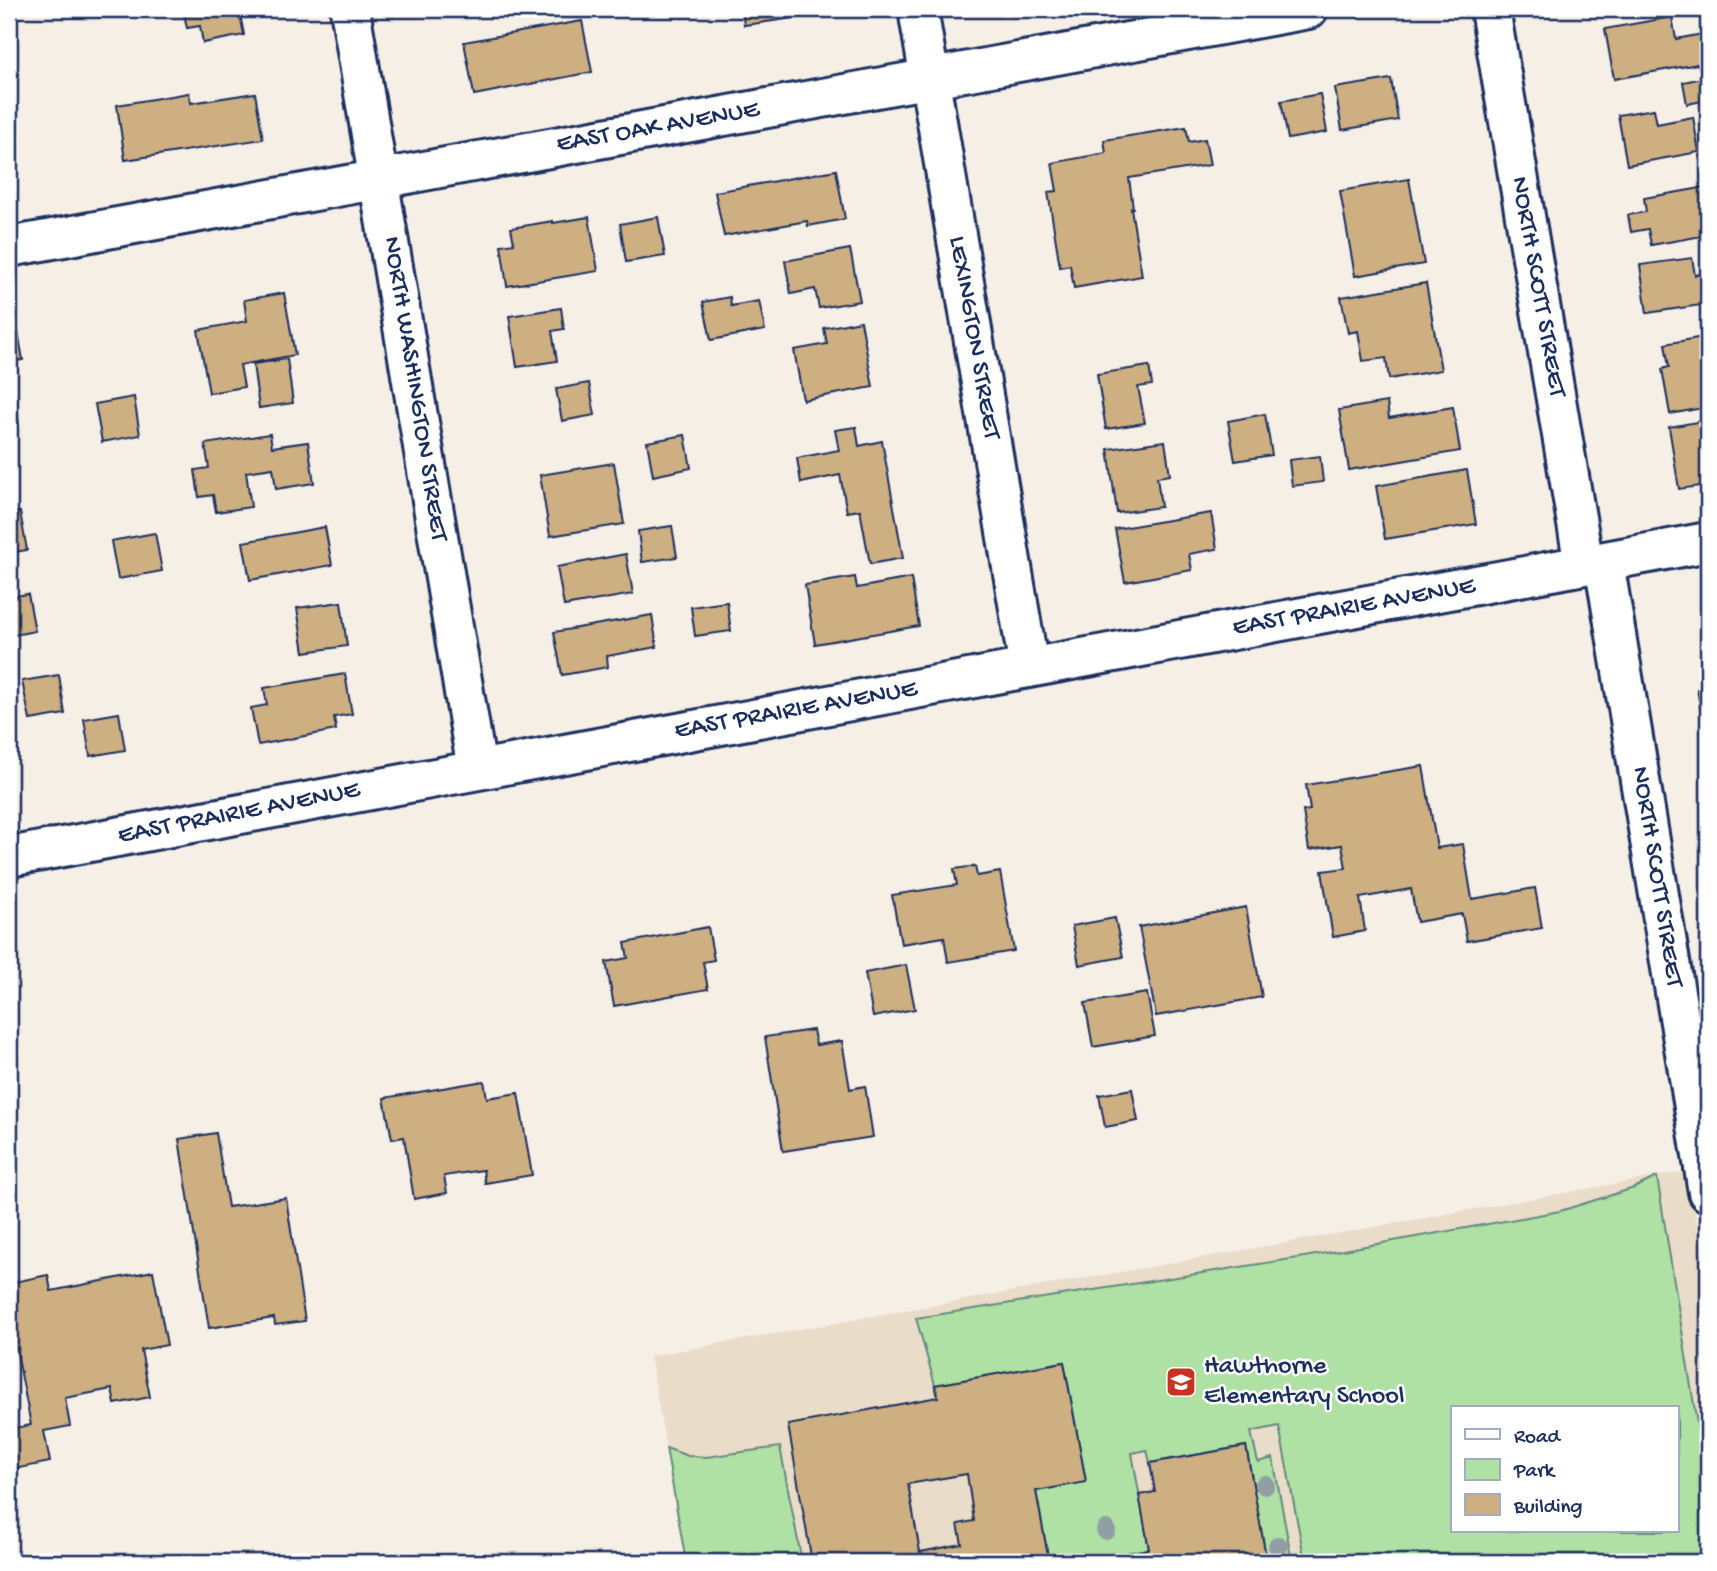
<svg xmlns="http://www.w3.org/2000/svg" width="1717" height="1571" font-family="'Gochi Hand',sans-serif">
<rect width="100%" height="100%" fill="#f5efe6"/>
<filter id="ink" filterUnits="userSpaceOnUse"><feTurbulence type="fractalNoise" baseFrequency=".0143" numOctaves="2"/><feDisplacementMap in="SourceGraphic" scale="14" xChannelSelector="R" yChannelSelector="G"/><feConvolveMatrix kernelMatrix="1 2 1 2 8 2 1 2 1" color-interpolation-filters="sRGB"/></filter>
<g filter="url(#ink)">
<path fill="#e9dcc8" fill-rule="evenodd" d="M1688,1171L1708,1286V1562H686L650,1356ZM1453,1408H1677V1531H1453Z"/>
<path fill="#aee1a3" stroke="#648880" stroke-width="2" fill-rule="evenodd" d="M1657,1177L1708,1491V1562H1305L1279,1426L1251,1432L1258,1462L1273,1458L1292,1562H1267L1246,1446L1150,1463L1147,1450L1132,1453L1149,1549L1078,1562H1049L1036,1491L1086,1482L1064,1362L935,1385L916,1318L1304,1257L1560,1211L1634,1188ZM1453,1408H1677V1531H1453Z
M780,1447L802,1562H686L666,1448L688,1456L706,1457Z"/>
<path fill="#ceaf82" stroke="#1b2f5e" stroke-width="2" fill-rule="evenodd" d="M183,9H239L244,35L203,43L200,26L187,28Z
M460,9H498L461,15Z
M541,9H577L542,16Z
M742,9H800L802,17L744,25Z
M1672,17L1676,39L1708,33V66L1699,68L1698,64L1614,79L1605,29Z
M582,21L592,72L474,95L464,42Z
M1708,77V100L1687,104L1683,82Z
M1391,79L1398,120L1342,130L1335,88Z
M189,93L191,103L255,93L263,139L125,160L117,105Z
M1320,94L1327,132L1288,139L1281,101Z
M1654,109L1657,124L1693,117L1699,152L1627,165L1618,115Z
M1186,127L1189,142L1205,139L1210,165L1129,178L1133,208H1131L1142,276L1074,288L1070,265L1060,267L1048,192L1057,191L1052,163L1106,153L1104,140Z
M836,170L845,219L808,226L807,221L724,236L715,192Z
M1409,179L1424,264L1355,276L1340,191Z
M1707,187L1708,235L1651,245L1648,229L1631,232L1628,215L1646,212L1644,198Z
M589,217L598,271L507,286L501,245L514,243L511,228L553,221V223Z
M658,217L665,256L626,262L620,224Z
M850,249L860,301L819,308L815,289L791,294L785,261Z
M1692,258L1695,275L1708,273V304L1647,313L1640,265Z
M1426,283L1441,370L1389,379L1386,358L1363,361L1358,331L1348,333L1341,297Z
M284,293L295,355L240,365L244,387L209,393L198,330L247,321L244,300Z
M730,297L731,306L759,301L765,330L711,340L703,302Z
M561,308L564,329L552,331L557,361L517,367L509,316Z
M16,320L23,360L9,362V321Z
M861,321L873,387L803,400L794,350L827,344L824,328Z
M1708,336V407L1670,414L1662,369L1669,367L1665,344Z
M287,359L293,403L259,408L253,364Z
M1149,366L1152,385L1138,387L1145,423L1106,429L1097,374Z
M589,383L595,415L562,421L556,389Z
M15,393L19,425L9,426V394Z
M134,397L140,435L102,442L95,404Z
M1387,402L1389,418L1453,407L1460,451L1349,470L1339,410Z
M1265,414L1272,455L1235,461L1228,421Z
M1708,420V485L1679,489L1669,427Z
M856,427L859,446L882,441L903,558L870,564L860,510L847,512L840,475L801,483L797,458L839,450L835,430Z
M270,434L272,447L308,442L314,483L276,489L273,468L246,472L251,507L216,512L213,495L199,497L195,470L209,468L205,444Z
M685,435L691,468L653,476L647,442Z
M1165,441L1170,475L1157,477L1161,507L1117,513L1108,449Z
M1320,456L1323,482L1292,486L1289,460Z
M614,463L624,524L550,536L540,475Z
M1467,470L1476,524L1385,539L1376,486Z
M20,512L27,550L9,553V514Z
M1211,513L1217,549L1189,554L1192,570L1125,582L1115,529Z
M672,526L677,557L642,562L638,531Z
M325,527L332,565L250,580L243,542Z
M155,533L162,571L118,579L111,541Z
M626,554L633,594L564,606L557,567Z
M855,577L857,588L911,578L919,626L815,644L805,585Z
M28,594L35,631L9,636V597Z
M341,602L347,646L304,652L297,608Z
M727,602L731,631L695,636L691,607Z
M652,615L657,647L607,656L608,667L562,675L554,632Z
M345,674L352,714L334,717L336,730L258,745L251,708L267,705L264,688Z
M59,675L65,714L30,720L22,681Z
M1708,687V738H1706L1697,689Z
M119,713L125,750L90,756L84,719Z
M1423,766L1437,848L1463,844L1472,899L1535,888L1542,928L1467,941L1462,914L1417,922L1411,889L1360,898L1365,931L1333,937L1322,871L1346,868L1342,845L1309,850L1303,811L1310,810L1306,785Z
M975,866L977,876L1000,872L1014,951L948,962L944,937L901,944L892,895L957,885L954,869Z
M1246,907L1262,997L1156,1016L1139,927Z
M1115,918L1123,957L1079,965L1072,926Z
M708,927L714,960L703,962L708,989L614,1006L606,962L628,958L625,943Z
M906,965L915,1009L873,1017L865,973Z
M1147,993L1155,1036L1093,1047L1085,1003Z
M813,1030L816,1045L842,1041L850,1089L865,1086L873,1137L783,1151L765,1037Z
M484,1081L487,1098L518,1093L532,1175L485,1183L483,1170L444,1176L447,1193L414,1199L404,1137L392,1139L384,1098Z
M1132,1089L1138,1121L1105,1127L1099,1095Z
M216,1133L228,1207L286,1198L305,1321L275,1325L274,1318L209,1328L179,1139Z
M153,1271L167,1345L141,1350L150,1397L115,1404L112,1389L65,1398L70,1426L44,1431L50,1462L9,1470V1429L31,1425L9,1312V1283L48,1275L51,1291Z
M1064,1362L1086,1482L1036,1491L1049,1562H812L788,1425L938,1397L935,1385ZM967,1474L974,1521L958,1524L962,1544L920,1552L908,1484Z
M1246,1446L1267,1562H1078L1149,1549L1139,1495L1155,1492L1150,1463Z"/>
<g fill="none" stroke-linecap="round" stroke-linejoin="round">
<g stroke="#1b2f5e" stroke-width="44">
<path id="minor" d="M350,9L477,770
M918,9L1029,668
M1490,9L1584,565
M9,247L1308,9
M1604,562L1708,1192
M9,857L1708,542"/>
</g>
<use href="#minor" stroke="#fff" stroke-width="38"/>
</g>
<g fill="#919ea5">
<circle cx="1265" cy="1485" r="10"/>
<circle cx="1106" cy="1530" r="10"/>
<circle cx="1278" cy="1546" r="10"/>
</g>
</g>
<defs>
<g id="school-square" transform="scale(1.575)"><rect x="-9" y="-9" width="18" height="18" rx="4" fill="#c8321e" stroke="#fff"/><path d="M0-5L7-2L0 1L-7-2ZM-4 1L0 2.5L4 1V4Q0 6-4 4Z" fill="#fff"/></g>
</defs>
<g fill-rule="evenodd">
<use href="#school-square" x="1181" y="1382"/>
</g>
<g text-anchor="middle" dominant-baseline="central" stroke-width="5" stroke-linejoin="round" paint-order="stroke">
<g font-size="26" fill="#1b2f5e" stroke="#fff">
<text transform="translate(658 128) rotate(-10)">EAST OAK AVENUE</text>
<text transform="translate(1537 287) rotate(80)">NORTH SCOTT STREET</text>
<text transform="translate(973 338) rotate(80)">LEXINGTON STREET</text>
<text transform="translate(414 389) rotate(81)">NORTH WASHINGTON STREET</text>
<text transform="translate(1354 608) rotate(-10)">EAST PRAIRIE AVENUE</text>
<text transform="translate(796 711) rotate(-10)">EAST PRAIRIE AVENUE</text>
<text transform="translate(239 814) rotate(-11)">EAST PRAIRIE AVENUE</text>
<text transform="translate(1656 877) rotate(81)">NORTH SCOTT STREET</text>
</g>
<g font-size="26" fill="#1b2f5e" stroke="#fff" text-anchor="start">
<text x="1204" y="1367">Hawthorne<tspan x="1204" dy="30">Elementary School</tspan></text>
</g>
</g>
<rect width="1717" height="1571" fill="none" stroke="#fff" stroke-width="35"/>
<rect x="18" y="18" width="1682" height="1536" fill="none" stroke="#1b2f5e" stroke-width="2.5" filter="url(#ink)"/>
<rect x="1451" y="1406" width="228" height="126" fill="#ffffff" stroke="#a4acbf" stroke-width="2"/>
<rect x="1465" y="1429" width="35" height="10" fill="#ffffff" stroke="#a4acbf" stroke-width="2"/>
<text x="1514" y="1442" font-size="21" fill="#1b2f5e">Road</text>
<rect x="1465" y="1459" width="35" height="21" fill="#aee1a3" stroke="#a4acbf" stroke-width="2"/>
<text x="1514" y="1476" font-size="21" fill="#1b2f5e">Park</text>
<rect x="1465" y="1494" width="35" height="21" fill="#ceaf82" stroke="#a4acbf" stroke-width="2"/>
<text x="1514" y="1512" font-size="21" fill="#1b2f5e">Building</text>
</svg>
